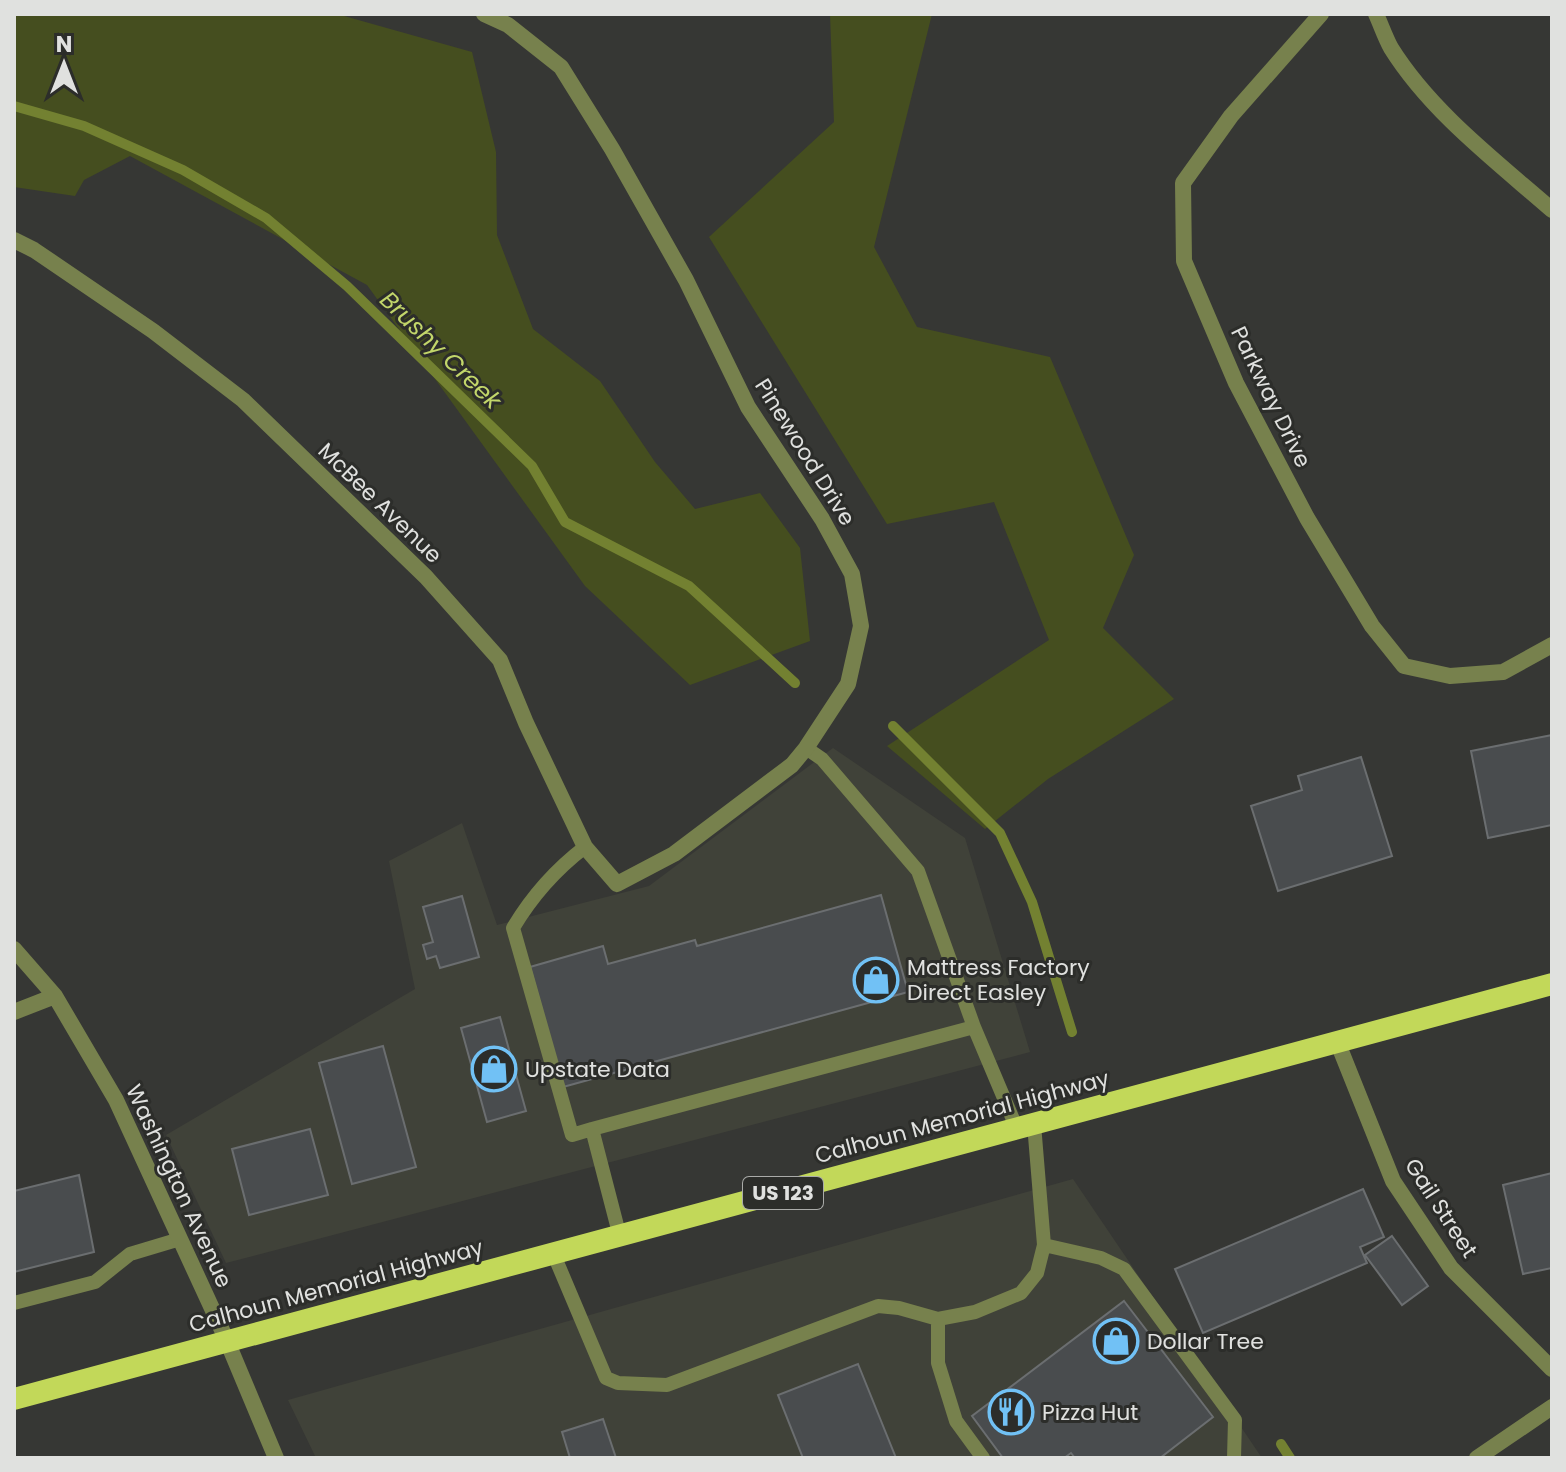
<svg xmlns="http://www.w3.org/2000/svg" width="1566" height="1472" font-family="Poppins,sans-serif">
<rect width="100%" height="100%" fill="#363734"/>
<path fill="#404239" d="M833,748L965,838L1030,1052L226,1263L166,1135L415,989L389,861L462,823L497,925L649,886Z
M1073,1179L1262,1458H316L288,1400Z"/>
<path fill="#454e1f" d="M14,14H337L472,52L496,152L497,235L533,329L600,381L655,462L695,509L760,493L800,548L810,641L690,685L585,586L367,285L130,156L84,180L75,196L14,187Z
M830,14H932L874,247L917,327L1050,357L1134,555L1103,628L1174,699L1048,779L985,829L887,746L1049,640L994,502L887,524L709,237L834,122Z"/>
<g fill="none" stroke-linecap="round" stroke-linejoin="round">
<path stroke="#738131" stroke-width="10" d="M14,106L84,126L183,170L266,218L347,286L532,466L565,522L689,586L795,683
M893,726L1000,833L1032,902L1072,1032
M1281,1444L1290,1458"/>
</g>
<path fill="#494c4e" stroke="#6b6e70" stroke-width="2" d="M1552,735V825L1488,838L1471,751Z
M1361,757L1392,856L1278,891L1251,806L1302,790L1298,776Z
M881,895L908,992L563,1087L530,967L603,946L608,964L695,940L697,946Z
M462,896L479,957L440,968L436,956L427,959L423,945L433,942L423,907Z
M500,1017L526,1111L487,1122L461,1028Z
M383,1046L416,1167L352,1184L319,1063Z
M310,1129L328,1195L249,1215L232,1149Z
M1552,1173V1268L1523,1274L1503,1185Z
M79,1175L94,1252L14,1272V1191Z
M1363,1189L1384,1237L1360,1247L1367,1263L1203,1333L1175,1269Z
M1392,1236L1428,1286L1402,1305L1365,1255Z
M1124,1301L1213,1417L1160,1458H1075L1071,1453L1064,1458H1003L972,1416Z
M858,1364L896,1458H803L778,1395Z
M603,1419L616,1458H570L562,1432Z"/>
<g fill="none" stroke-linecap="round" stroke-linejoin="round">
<path stroke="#77814d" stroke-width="14" d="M806,748L822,759L918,871L974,1027
M585,847C555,870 532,896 513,928L572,1135L592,1129
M620,1237L592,1129L974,1027L1017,1129
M1044,1245L1101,1258L1124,1269L1235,1420L1234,1458
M554,1255L606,1378L618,1383L667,1385L878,1306L899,1308L938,1319L975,1312L1021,1293L1037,1273L1044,1245L1034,1124
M14,1303L95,1282L130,1254L180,1239
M938,1319V1363L956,1421L983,1458"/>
<path stroke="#77814d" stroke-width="16" d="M1321,14L1231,116L1183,183L1184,261L1236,383L1307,518L1372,626L1404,666L1450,676L1503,672L1552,645
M1376,14C1381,25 1385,37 1391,48C1431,112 1496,161 1552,210
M14,240L34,250L153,331L243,400L426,577L500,660L526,723L585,847L617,884L674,854L792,765L806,748L848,684L861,626L852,574L822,519L748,407L686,280L612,149L561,67L508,25L484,14
M14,949L55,996L116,1100L227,1341L276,1458
M14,1012L55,996
M1337,1041L1393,1181L1451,1268L1552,1369
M1477,1458L1552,1407"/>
<path stroke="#c2d859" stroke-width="22" d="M14,1399L1552,984"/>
</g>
<defs>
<g id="shop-ring" transform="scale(2.3)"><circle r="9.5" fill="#2c2d2a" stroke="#71c1f5" stroke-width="1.5"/><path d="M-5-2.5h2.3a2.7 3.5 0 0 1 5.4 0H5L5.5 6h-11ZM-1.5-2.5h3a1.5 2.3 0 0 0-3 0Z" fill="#71c1f5"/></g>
<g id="restaurant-ring" transform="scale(2.3)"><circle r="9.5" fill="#2c2d2a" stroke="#71c1f5" stroke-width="1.5"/><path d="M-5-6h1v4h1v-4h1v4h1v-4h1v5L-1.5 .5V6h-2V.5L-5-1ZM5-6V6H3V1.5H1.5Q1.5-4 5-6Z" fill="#71c1f5"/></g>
</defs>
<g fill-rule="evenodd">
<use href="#shop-ring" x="876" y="980"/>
<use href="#shop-ring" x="494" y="1069"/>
<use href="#shop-ring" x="1116" y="1341"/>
<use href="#restaurant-ring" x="1011" y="1412"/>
</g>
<g text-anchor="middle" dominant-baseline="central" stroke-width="6" stroke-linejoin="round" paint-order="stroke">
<rect fill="#2c2d2a" stroke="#aaaba9" stroke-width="2" x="743" y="1177" width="80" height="32" rx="6"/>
<g font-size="20" font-weight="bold" fill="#e0e1df">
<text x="783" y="1193">US 123</text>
</g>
<g font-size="22" fill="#e0e1df" stroke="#2c2d2a">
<text transform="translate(1271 397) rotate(64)">Parkway Drive</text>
<text transform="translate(805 452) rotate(58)">Pinewood Drive</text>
<text transform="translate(380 503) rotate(44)">McBee Avenue</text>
<text transform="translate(962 1117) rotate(-15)">Calhoun Memorial Highway</text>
<text transform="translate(179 1186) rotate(65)">Washington Avenue</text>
<text transform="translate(1441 1208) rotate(57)">Gail Street</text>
<text transform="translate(336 1286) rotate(-15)">Calhoun Memorial Highway</text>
</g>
<g font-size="22" fill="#e0e1df" stroke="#2c2d2a" text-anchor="start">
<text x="907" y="967">Mattress Factory<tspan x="907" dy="25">Direct Easley</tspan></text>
<text x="525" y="1069">Upstate Data</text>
<text x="1147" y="1341">Dollar Tree</text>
<text x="1042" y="1412">Pizza Hut</text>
</g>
<g font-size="24" font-style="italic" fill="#c2d66a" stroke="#2c2d2a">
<text transform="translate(441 350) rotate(44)">Brushy Creek</text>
</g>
</g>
<rect width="1566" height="1472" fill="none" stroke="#e0e1df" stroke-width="32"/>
<g transform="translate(64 64)" stroke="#2c2d2a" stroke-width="6" paint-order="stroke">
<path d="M0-6L14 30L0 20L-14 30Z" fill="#e0e1df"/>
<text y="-12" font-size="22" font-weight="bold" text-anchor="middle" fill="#e0e1df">N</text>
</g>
</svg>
